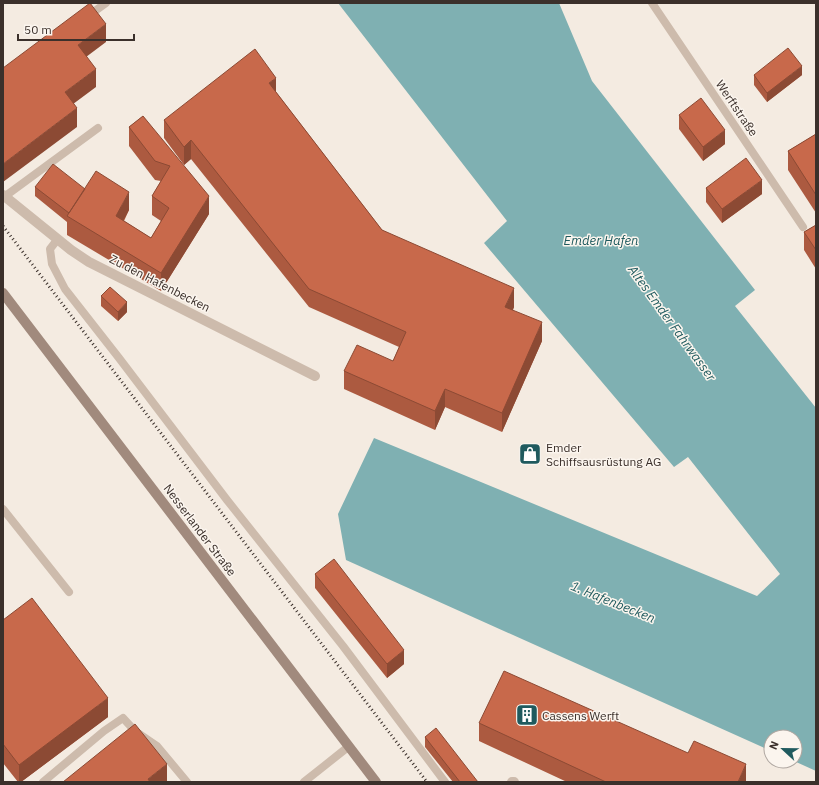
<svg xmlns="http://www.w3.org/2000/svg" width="819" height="785" font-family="'IBM Plex Sans',sans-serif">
<rect width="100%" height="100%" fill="#f4ebe1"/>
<path fill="#7fb0b2" d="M338,3H559L592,81L755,290L735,306L816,408V771L794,761H795V737H771V751L346,560L338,514L374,438L757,596L780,574L688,457L674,467L484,243L507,221Z"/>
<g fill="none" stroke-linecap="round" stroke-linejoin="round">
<path stroke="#cdbbac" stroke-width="8" d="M652,3L803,227
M88,16L106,3
M4,197L98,128
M57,240L50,249L52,264L65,289L119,358L227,500L343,646L445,782
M3,509L69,592
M43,782L104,731L123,718L135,731L157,746L187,782
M304,782L348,747"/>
<path stroke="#cdbbac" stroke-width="10" d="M3,195L71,250L89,262L315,376
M512,782H514"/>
<path stroke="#a18a7d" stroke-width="10" d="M3,293L376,782"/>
<path stroke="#3b302b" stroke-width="3" stroke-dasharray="1 3" stroke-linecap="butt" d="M3,226L427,782"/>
</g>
<path fill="#ac5a40" d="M754,75H802L767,102L754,85Z
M276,92L382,230L514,307L513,310L542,341L502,432L445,407L435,430L344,389V371L393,361L399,347L309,307L191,159L184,165L164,138V120Z
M679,115L725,144L703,161L679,129Z
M143,116L209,214L161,291L67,235V222L35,196V187L85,189L129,210L124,221L151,238L161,221L152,215V196L161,181L155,180L129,146V127Z
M816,134V213L788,170V151Z
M706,188L762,194L722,223L706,202Z
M816,225V269L804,250V232Z
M101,296L127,312L118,321L101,306Z
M315,574L404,664L387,678L315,588Z
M3,620L108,717L21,782H18L3,763Z
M479,723L746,782H567L479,741Z
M425,737L478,782H453L425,747Z"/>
<path fill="#8c4a34" d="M106,24V42L78,63V45Z
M802,66V75L767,102V93Z
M96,69V87L65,110V92Z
M276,78V96L269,83Z
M77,108V127L3,182V164Z
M725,130V144L703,161V147Z
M191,140V159L184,165V147Z
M762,180V194L722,223V209Z
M129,192V210L116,234V216Z
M209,196V214L161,291V273Z
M514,288V307L505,325V307Z
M127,302V312L118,321V312Z
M542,322V341L502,432V413Z
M445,389V407L435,430V411Z
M404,650V664L387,678V664Z
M108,698V717L21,782H19V765Z
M167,764V782H148V779Z
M746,764V782H738Z"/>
<path fill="#c8694b" stroke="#8c4a34" d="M90,3L106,24L78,45L96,69L65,92L77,108L3,164V68Z
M788,48L802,66L767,93L754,75Z
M255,49L276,78L269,83L382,230L514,288L505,307L542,322L502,413L445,389L435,411L344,371L357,345L393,361L406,332L309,289L191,140L184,147L164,120Z
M701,98L725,130L703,147L679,115Z
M143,116L209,196L161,273L67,216L96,171L129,192L116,216L151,238L169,208L152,196L170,166L155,161L129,127Z
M816,134V195L788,151Z
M746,158L762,180L722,209L706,188Z
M53,164L85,189L69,213L35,187Z
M816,225V250L804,232Z
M110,287L127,302L118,312L101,296Z
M334,559L404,650L387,664L315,574Z
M32,598L108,698L19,765L3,744V620Z
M504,671L688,753L694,741L746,764L738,782H606L479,723Z
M135,724L167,764L148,779L150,782H63Z
M436,728L478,782H460L425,737Z"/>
<defs>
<g id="shop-square" transform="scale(1.15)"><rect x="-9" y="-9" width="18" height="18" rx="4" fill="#1f5a5e" stroke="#fbf5ee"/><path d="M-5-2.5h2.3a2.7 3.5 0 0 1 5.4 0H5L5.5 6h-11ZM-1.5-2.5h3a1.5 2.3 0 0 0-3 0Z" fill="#fff"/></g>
<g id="building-square" transform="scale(1.15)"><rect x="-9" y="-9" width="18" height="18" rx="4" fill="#1f5a5e" stroke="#fbf5ee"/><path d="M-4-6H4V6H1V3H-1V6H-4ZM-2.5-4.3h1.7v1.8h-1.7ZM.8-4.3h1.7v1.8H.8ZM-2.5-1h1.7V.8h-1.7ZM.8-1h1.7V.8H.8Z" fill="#fff"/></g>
</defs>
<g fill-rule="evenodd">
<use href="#shop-square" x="530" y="454"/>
<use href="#building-square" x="527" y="715"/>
</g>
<g text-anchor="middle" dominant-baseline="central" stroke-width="3" stroke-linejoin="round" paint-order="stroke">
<g font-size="12" fill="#3b302b" stroke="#fbf5ee">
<text transform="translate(737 108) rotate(56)">Werftstraße</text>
<text transform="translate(160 283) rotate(27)">Zu den Hafenbecken</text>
<text transform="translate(200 530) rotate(53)">Nesserlander Straße</text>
</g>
<g font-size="12" fill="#3b302b" stroke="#fbf5ee" text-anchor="start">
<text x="546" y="447">Emder<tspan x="546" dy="14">Schiffsausrüstung AG</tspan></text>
<text x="542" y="715">Cassens Werft</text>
</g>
<g font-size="13" font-style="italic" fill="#1f5a5e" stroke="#fbf5ee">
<text x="601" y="240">Emder Hafen</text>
<text transform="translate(672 323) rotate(54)">Altes Emder Fahrwasser</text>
<text transform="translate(613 602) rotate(22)">1. Hafenbecken</text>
</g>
</g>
<rect width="819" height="785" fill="none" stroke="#3b302b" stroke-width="8"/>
<g transform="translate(783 749) rotate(292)"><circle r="19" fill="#fbf5ee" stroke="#aea6a0"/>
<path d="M0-3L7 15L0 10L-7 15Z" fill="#1f5a5e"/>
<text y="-6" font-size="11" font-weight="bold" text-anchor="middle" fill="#3b302b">N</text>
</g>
<path d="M18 34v6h116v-6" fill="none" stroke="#3b302b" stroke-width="2"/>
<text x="24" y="34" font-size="12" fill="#3b302b" stroke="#fbf5ee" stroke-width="3" paint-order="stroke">50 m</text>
</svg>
